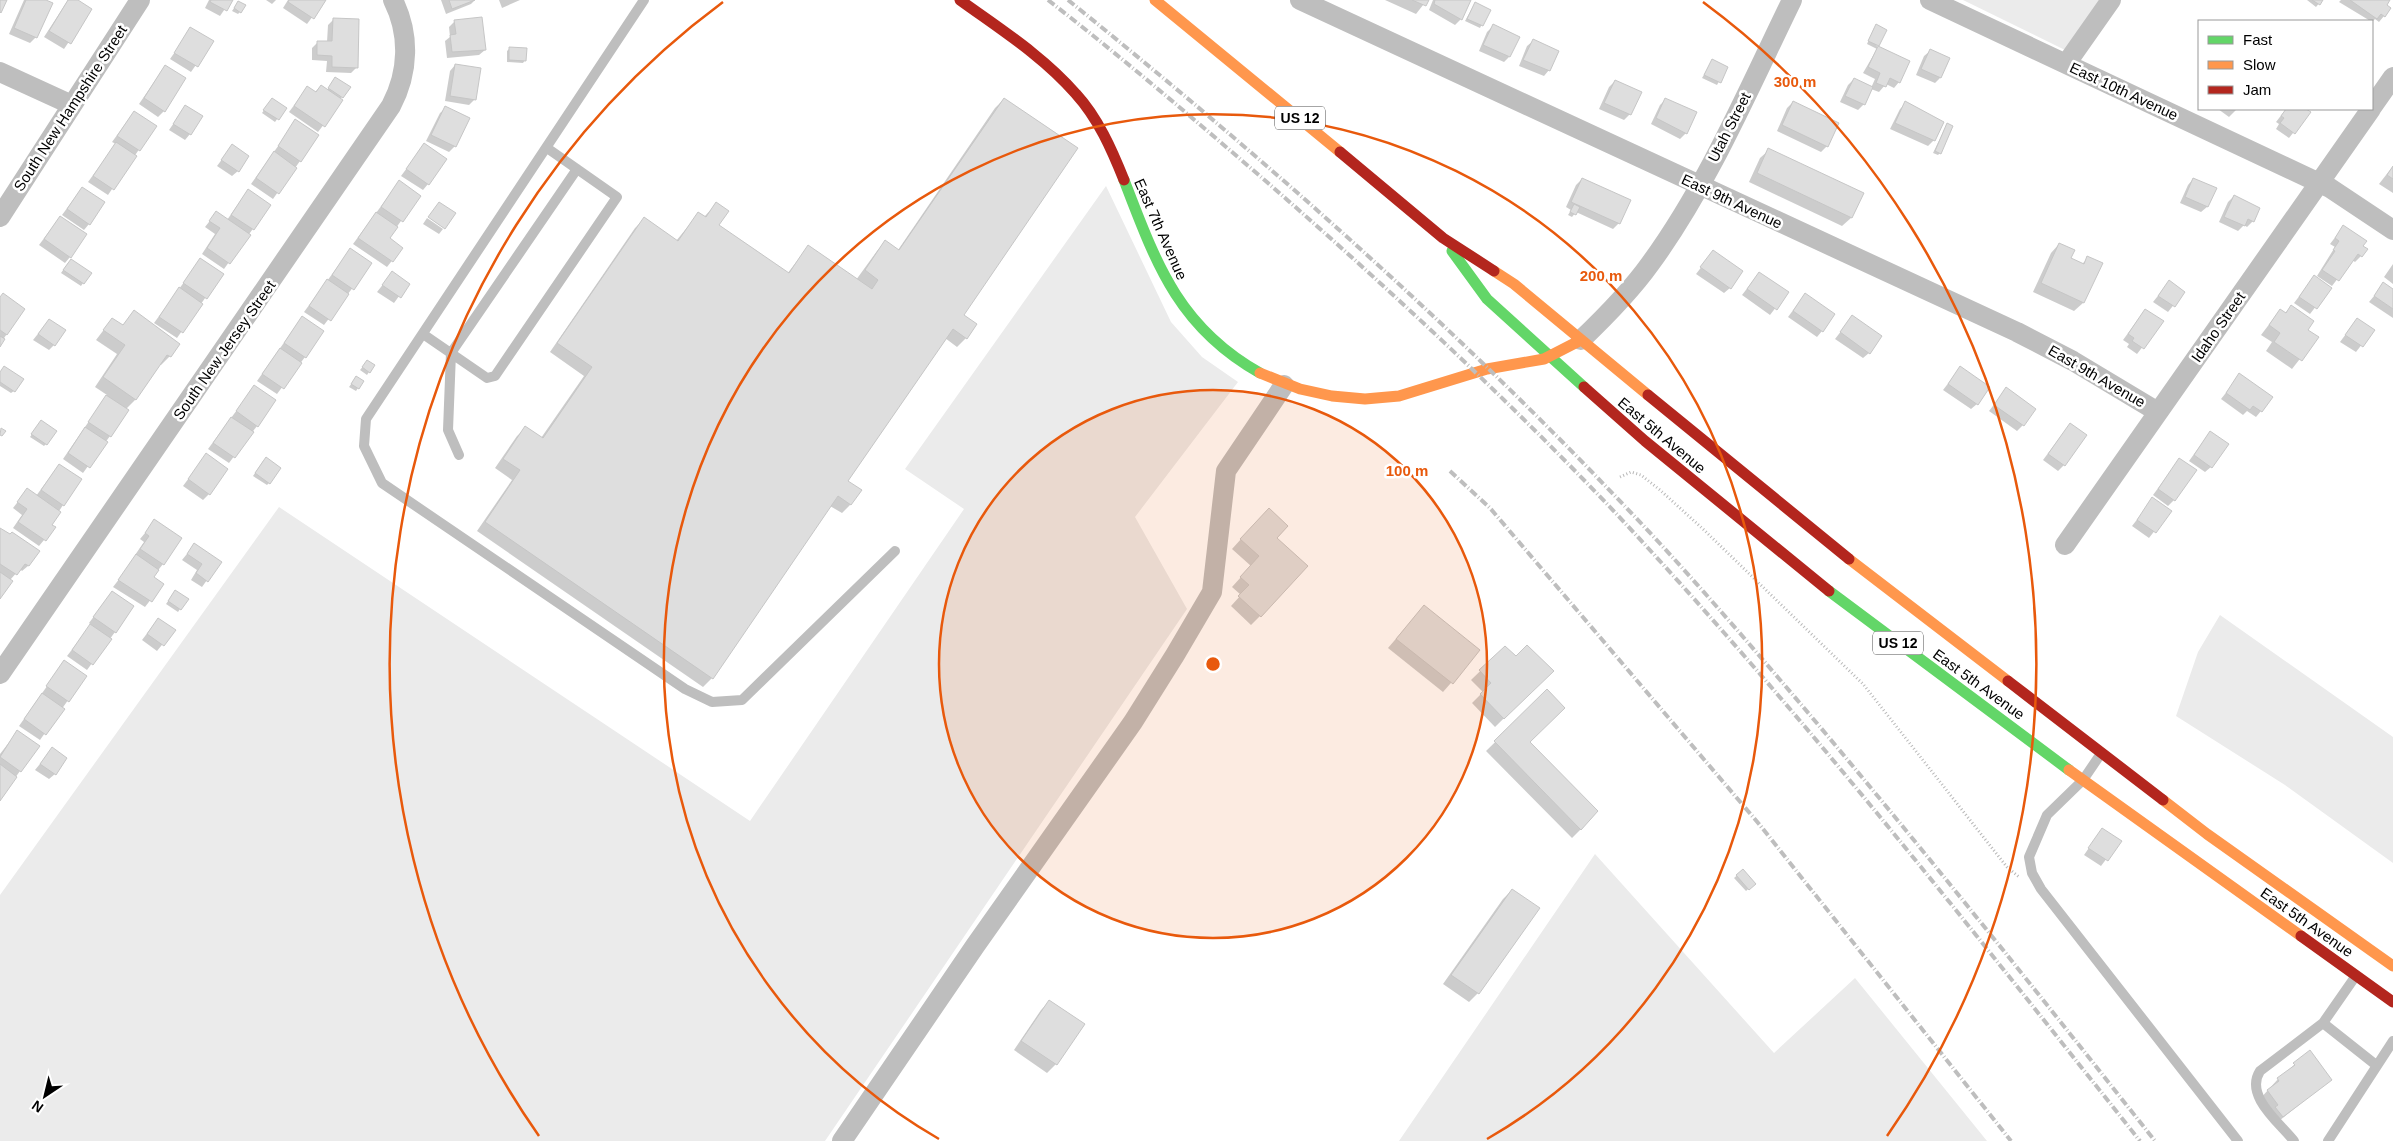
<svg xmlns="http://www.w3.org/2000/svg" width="2393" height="1141" font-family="Arial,sans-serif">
<rect width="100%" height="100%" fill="#fff"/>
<path fill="#ebebeb" d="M1963,0H2100L2065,50Z
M1106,186L1171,322L1202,357L1238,382L1135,517L1187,609L825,1141H0V895L279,507L750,821L964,509L905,469Z
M2220,615L2393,737V863L2285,785L2176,716L2198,652Z
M1595,854L1774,1053L1855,978L1987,1141H1399Z"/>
<path fill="#0003" d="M24,0H43L36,37L30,43L9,34Z
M68,0H76L91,9L64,49L44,37Z
M209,0H231L220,16L205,8Z
M266,0H276L272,4Z
M288,0H325L307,24L283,8Z
M441,0H475L471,4L446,14Z
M499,0H520L502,8Z
M1385,0H1427L1416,14Z
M1433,0H1470L1461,19L1455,25L1429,10Z
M2307,0H2322L2316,7Z
M2341,0H2389L2385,5L2384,16L2379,22L2375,19L2372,22L2339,2Z
M1475,3L1489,10L1480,28L1465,21Z
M236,5L240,12L238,14L232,11Z
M334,19L357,67L351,73L326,72L327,61L312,60V48L318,42H327L328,25Z
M455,21L485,50L479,55L447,58L445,41L450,37L449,27Z
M1493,26L1509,57L1504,62L1479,51L1487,32Z
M1874,28L1877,47L1909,62L1899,82L1894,88L1886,84L1879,92L1871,89L1864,104L1858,110L1840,102L1848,85L1854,79L1871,88L1875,79L1863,73L1877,49L1867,44Z
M191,29L212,42L191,72L170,59Z
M1533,41L1549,70L1544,76L1519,66L1527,46Z
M510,48L525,60L523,63L507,62V51Z
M1930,51L1940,78L1935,83L1916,75L1924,56Z
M1712,61L1727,67L1717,85L1702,78Z
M455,65L475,99L469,105L445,101L450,71Z
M165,66L164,111L158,117L139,104Z
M333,81L342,97L340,99L342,101L318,132L289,112L307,88L314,93L321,86L327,90Z
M1615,81L1630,114L1624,120L1599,109L1609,87Z
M1004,99L962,315L966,338L957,347L945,338L847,481L850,505L842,513L830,506L712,678L703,687L477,531L512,480L495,468L517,436L526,428L541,438L584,376L550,352L635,228L644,219L676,241L699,213L704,217L716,204L717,226L787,274L808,247L856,280L877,251L885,242L898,250L995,108Z
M1666,99L1686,133L1680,139L1651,124L1660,105Z
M270,102L285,108L275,122L262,113Z
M1793,102L1827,146L1821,152L1777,131L1787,108Z
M1906,103L1934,140L1928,146L1890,129L1900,109Z
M185,107L190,134L185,140L169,130Z
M446,108L455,146L449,152L426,141L440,113Z
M2218,109H2237L2229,117Z
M2286,109H2304L2309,113L2289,138L2276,129L2279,124L2276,122Z
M134,112L155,126L108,195L88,182L116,144L112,142Z
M296,121L300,161L273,199L251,184Z
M1947,124L1940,153L1938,155L1933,153Z
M424,145L428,184L423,190L401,176Z
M232,146L238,171L232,176L217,166Z
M1769,150L1862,194L1851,218L1842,226L1749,182L1760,158Z
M2393,166V193L2379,184Z
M1582,179L1619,223L1613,229L1576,212L1572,217L1568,215L1571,210L1566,207L1576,185Z
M2193,179L2215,189L2207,207L2201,212L2180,203L2188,185Z
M399,182L419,196L388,239L402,248L387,267L353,244Z
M82,188L89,224L84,230L62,215Z
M248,190L270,205L224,269L202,254L215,234L205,227L216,213L227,220Z
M2234,196L2253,221L2247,227L2244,225L2238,231L2219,222L2228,202Z
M60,217L70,257L65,263L39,245Z
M427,218L443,229L439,234L423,224Z
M2343,227L2362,246L2361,256L2355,262L2352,260L2332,286L2317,276L2335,247L2330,244Z
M2059,244L2070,258L2082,264L2088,258L2083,303L2074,311L2033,292L2051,253Z
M350,250L371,264L324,325L304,312Z
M1713,252L1730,288L1724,293L1696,274Z
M201,259L222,274L177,338L154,323Z
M68,263L90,273L81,286L61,273Z
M2393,264V284L2384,277Z
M392,273L408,284L394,303L377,292Z
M1759,273L1787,293L1770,315L1742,295Z
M2314,277L2330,288L2310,314L2294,303Z
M2169,282L2184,292L2168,312L2153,302Z
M2384,284L2393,290V318L2369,302Z
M0,298L24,309L0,344Z
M1800,301L1822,331L1817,337L1788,317Z
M2291,307L2306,330L2317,337L2292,369L2266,351L2272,342L2261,335L2280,310L2285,313Z
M2145,310L2162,322L2137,354L2127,347L2129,344L2123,340Z
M134,312L170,356L161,365L160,364L135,400L126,409L110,436L83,473L63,459L107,395L95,387L117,354L96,340L112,319L122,326Z
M302,317L305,357L277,394L257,381Z
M1852,317L1869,353L1863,358L1835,339Z
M2357,319L2373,330L2356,352L2340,342Z
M49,320L54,345L49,350L33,340Z
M365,364L369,372L367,375L360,370Z
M1960,368L1977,404L1971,409L1943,390Z
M0,372L14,391L11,393L0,386Z
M2240,375L2261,411L2256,417L2247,411L2243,415L2221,399Z
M354,380L358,388L356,391L349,387Z
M254,387L257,426L229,463L208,449Z
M2006,389L2023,425L2017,431L1989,411Z
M39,424L46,444L44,446L30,437Z
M2070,424L2064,465L2058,471L2043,460Z
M2210,432L2211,467L2205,472L2189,461Z
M206,455L209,494L203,500L183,486Z
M2179,460L2174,500L2168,506L2153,495Z
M263,461L269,483L267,485L253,476Z
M59,465L63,505L50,525L54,528L39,546L13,528L22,515L13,508L27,490L36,496Z
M2153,499L2170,511L2149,538L2132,526Z
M1260,518L1276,538L1260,616L1251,625L1231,606L1241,595L1232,587L1251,566L1232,549Z
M155,521L163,564L152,578L162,585L145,607L113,587L137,556L135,555L144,542L140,539Z
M0,529L38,551L28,566L22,571L20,569L10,580L0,596Z
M195,544L220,562L202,587L191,580L197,570L182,560Z
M112,592L115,632L87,670L67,656L91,625L89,623Z
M173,594L180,609L178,612L166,604Z
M1424,606L1479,651L1443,692L1388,648Z
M158,619L174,630L157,651L142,640Z
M1505,647L1516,658L1552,671L1495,727L1472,703L1483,692L1471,680Z
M64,662L85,676L40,740L19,726Z
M1547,691L1528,742L1581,829L1572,838L1486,751Z
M17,732L20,771L0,799V754Z
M52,749L55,774L49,779L35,770Z
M2102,829L2120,841L2101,866L2084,855Z
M1742,871L1754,884L1746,891L1734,878Z
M1512,890L1538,909L1478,993L1469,1002L1443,984L1503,899Z
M1049,1002L1083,1024L1056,1064L1047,1073L1014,1050L1041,1010Z
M2309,1052L2330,1080L2274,1125L2259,1100L2278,1079Z"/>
<path fill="#dedede" stroke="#c6c6c6" d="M0,0H7L1,13L0,12Z
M26,0H46L53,3L37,38L14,28Z
M68,0H78L92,9L71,44L49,31Z
M211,0H233L227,11L210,2Z
M289,0H326L314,19L288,2Z
M449,0H475L452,9Z
M1412,0H1429L1426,6Z
M1435,0H1471L1462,20L1434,4Z
M2312,0H2323L2320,5Z
M2350,0H2390L2387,5L2391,8L2385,17L2381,14L2377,19Z
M238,1L246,5L241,13L234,8Z
M1475,2L1491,10L1483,26L1467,19Z
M482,17L486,50L452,52L450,35L456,34L454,20Z
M333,18L359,19L358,68L332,67V56L317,55V41H332Z
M1493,24L1520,37L1510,57L1483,45Z
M1876,24L1887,30L1879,46L1868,41Z
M190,27L214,41L198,67L174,53Z
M1533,39L1559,51L1550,71L1523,60Z
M1878,46L1910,61L1900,83L1890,78L1886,87L1876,83L1880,73L1868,67Z
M509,47L527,48L526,61L509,60Z
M1930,49L1950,58L1941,78L1921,69Z
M1712,59L1728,67L1721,83L1704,75Z
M455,64L481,68L476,100L450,96Z
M165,65L186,78L165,112L144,98Z
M335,77L351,87L343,98L328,88Z
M1854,78L1873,87L1865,105L1845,96Z
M1615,80L1642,92L1631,115L1604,103Z
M321,85L343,100L325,127L294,106L307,86L316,92Z
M272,98L287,108L279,120L263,110Z
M1004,98L1078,148L964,315L977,324L967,339L953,329L848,481L862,490L851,505L838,496L713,679L485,522L520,470L503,459L525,426L543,438L592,367L557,343L644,217L678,241L698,212L706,217L716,202L729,211L719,225L789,273L808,245L872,289L878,280L865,270L885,240L899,250Z
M1665,98L1697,112L1687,134L1656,118Z
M1793,101L1839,123L1828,147L1782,125Z
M1905,101L1944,122L1935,141L1895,123Z
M185,105L203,116L191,135L173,124Z
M445,106L470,118L456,147L431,135Z
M2286,109H2306L2311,112L2295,134L2280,123L2284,118L2281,116Z
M134,111L157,126L140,151L117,136Z
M295,119L319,135L301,162L278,146Z
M1947,123L1953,126L1941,154L1935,151Z
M116,142L137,156L114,190L93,176Z
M424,143L447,159L429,185L406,169Z
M232,144L249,156L239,172L221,160Z
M1768,148L1864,193L1852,218L1757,173Z
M274,151L297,168L279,194L256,178Z
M2393,166V179L2387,175Z
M1582,178L1631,200L1620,224L1571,202Z
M2193,178L2217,188L2208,207L2185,197Z
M399,180L421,196L403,222L381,207Z
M82,187L105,202L90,225L67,209Z
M248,189L271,205L254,230L231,215Z
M2234,195L2260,208L2254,222L2248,219L2245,226L2224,217Z
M439,202L456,213L445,229L428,217Z
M1574,204L1580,207L1576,215L1570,212Z
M216,211L251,235L230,264L207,248L220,228L209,221Z
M376,212L398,227L390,238L403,248L393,262L358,238Z
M60,216L87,234L71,258L44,239Z
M2343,225L2367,241L2363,246L2368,249L2362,257L2358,254L2339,281L2322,270L2335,251L2333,250L2339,241L2335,238Z
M2059,243L2075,250L2071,258L2084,264L2087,256L2103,263L2084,303L2041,283Z
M350,248L372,263L354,290L332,275Z
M1713,250L1743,271L1731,289L1700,267Z
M200,258L224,274L207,299L183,283Z
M71,259L92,273L84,284L63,270Z
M392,271L410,284L401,298L382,285Z
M1759,272L1789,292L1777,310L1747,289Z
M2314,275L2332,288L2317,309L2299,297Z
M327,279L349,294L331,321L309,306Z
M2169,280L2185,292L2175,307L2158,296Z
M2383,282L2393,289V309L2374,296Z
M179,287L203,304L183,333L159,317Z
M3,293L25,309L7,335L0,330V297Z
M1805,293L1835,314L1823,332L1793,311Z
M2291,305L2314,321L2308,330L2319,337L2302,361L2274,342L2280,333L2269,325L2280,309L2286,313Z
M2145,309L2164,321L2144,349L2132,341L2134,338L2128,334Z
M134,310L180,344L171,357L167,355L136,400L103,377L125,345L103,330L112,318L123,325Z
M1852,315L1882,336L1870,354L1840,332Z
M302,316L324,331L306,358L284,343Z
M2357,318L2375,330L2363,347L2345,335Z
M49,319L66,330L55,346L38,334Z
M0,336L5,339L0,347Z
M280,348L302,363L284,389L262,374Z
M367,360L375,365L370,373L362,367Z
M4,366L24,379L15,392L0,382V372Z
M1960,366L1990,387L1978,405L1948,384Z
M2239,373L2273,397L2262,412L2253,406L2250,410L2226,393Z
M356,376L364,381L359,389L351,384Z
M254,385L276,400L258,427L236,411Z
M2006,387L2036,409L2024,426L1994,405Z
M106,395L129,410L111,437L88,422Z
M231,417L254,432L235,458L213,443Z
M41,420L57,431L47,445L31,434Z
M2070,423L2087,435L2065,466L2048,454Z
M85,427L108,442L90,468L68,453Z
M1,428L6,431L2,436L0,435Z
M2210,431L2229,444L2212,468L2194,455Z
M206,453L228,469L210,495L188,479Z
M266,457L281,468L270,484L255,473Z
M2179,458L2197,470L2175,501L2158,489Z
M59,464L82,479L64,506L41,490Z
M27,488L61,512L52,525L56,527L46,541L18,522L27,509L17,502Z
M2152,497L2172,511L2156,533L2137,520Z
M1269,508L1288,526L1277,538L1308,566L1261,617L1238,596L1249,585L1240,577L1259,556L1240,539Z
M154,519L182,538L164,565L140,549L149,536L145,533Z
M0,528L10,534L12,532L40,551L29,566L25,564L17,575L0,564Z
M194,543L222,562L208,582L196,573L202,564L187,554Z
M136,554L159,570L154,577L164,584L152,602L118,580Z
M0,572L13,581L0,599Z
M175,590L189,599L181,610L168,601Z
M112,591L134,606L116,633L93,617Z
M1424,605L1480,650L1453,684L1396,639Z
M158,618L176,630L164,646L147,634Z
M90,624L112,639L93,665L72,650Z
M1527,645L1554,671L1504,719L1480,694L1491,683L1479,670L1505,646L1516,656Z
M64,660L87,676L69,702L46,686Z
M1547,689L1565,708L1530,742L1598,811L1581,830L1494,741Z
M42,693L65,709L46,735L24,719Z
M17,730L40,746L21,772L0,757Z
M52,747L67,758L56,775L40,764Z
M0,764L17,777L0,801Z
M2102,828L2122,841L2108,861L2088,848Z
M1743,869L1756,884L1749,890L1736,875Z
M1512,889L1540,908L1479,994L1451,975Z
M1049,1000L1085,1024L1057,1065L1021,1041Z
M2310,1050L2332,1080L2283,1117L2275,1107L2278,1105L2267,1090L2279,1081L2277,1078L2295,1065L2293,1063Z"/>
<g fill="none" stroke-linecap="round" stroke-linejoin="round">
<path stroke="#b9b9b9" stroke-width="3" stroke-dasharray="1 2.5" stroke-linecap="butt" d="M1620,477L1631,472L1641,475L1660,490L1703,529L1863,684L2007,867L2019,877"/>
<path stroke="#bebebe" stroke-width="10" d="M644,0L366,419L364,446L382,483L685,689L712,702L742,700L895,551
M423,334L487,378L495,376L617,197L547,148
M459,455L448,430L451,353L577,169
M2100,755L2083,780L2047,815L2029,857L2032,873L2041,889L2238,1141
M2323,1023L2376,1065
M2294,1141C2280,1123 2244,1096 2260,1071L2323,1023L2355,977
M2328,1141L2393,1041"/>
<path stroke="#bebebe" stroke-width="20" d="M1300,0L2017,332L2073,361L2158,412
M1930,0L2330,188L2393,230
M2066,64L2111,0
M0,72L72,105
M2372,107L2393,77
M0,217L140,0
M1581,340C1605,317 1630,292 1650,264C1708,185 1749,88 1792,0
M2065,545L2371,109
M0,674L391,106C409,72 410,34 393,0
M842,1141L975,946L1133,722L1175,655L1212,592L1226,471L1284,385"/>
<path stroke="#63d668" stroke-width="11" d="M1124,180C1156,263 1178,327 1260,373
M1452,251L1487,299L1584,387
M1829,591L2069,770"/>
<path stroke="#ff974d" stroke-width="11" d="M1155,0L1340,152
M1494,271L1514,284L1648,395
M1260,373L1300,389L1332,396L1365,399L1399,396L1487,369L1544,359L1581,340
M1849,559L2008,681
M2069,770L2301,936
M2163,800L2207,834L2393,966"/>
<path stroke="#b3261e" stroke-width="11" d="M960,0C1000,29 1043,56 1076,94C1098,118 1112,150 1124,180
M1340,152L1443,238L1494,271
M1584,387L1645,441L1829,591
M1648,395L1849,559
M2008,681L2163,800
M2301,936L2393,1002"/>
<path stroke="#bebebe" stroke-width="4" stroke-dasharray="8 2.5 1 2.5" stroke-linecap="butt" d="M1048,0C1124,59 1196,121 1268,183C1386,286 1501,393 1609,506C1798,707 1968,925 2140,1141
M1068,0C1260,155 1445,318 1615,496C1683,566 1747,641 1810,715C1928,855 2042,998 2155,1141
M1450,471L1490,508L1759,824L2011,1141"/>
</g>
<circle cx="1213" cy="664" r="274" fill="#e8590c" fill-opacity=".12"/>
<g fill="none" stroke="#e8590c" stroke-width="2.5">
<circle cx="1213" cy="664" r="274"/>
<path d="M939 1139A549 549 0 1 1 1487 1139"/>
<path d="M539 1136A823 823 0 0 1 723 2M1703 2A823 823 0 0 1 1887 1136"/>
</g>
<g text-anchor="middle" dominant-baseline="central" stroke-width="5" stroke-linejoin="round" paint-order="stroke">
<g fill="#fff" stroke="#4c4c4c" stroke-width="1">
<rect x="1275" y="106.5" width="50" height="23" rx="4"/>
<rect x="1873" y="631.5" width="50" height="23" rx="4"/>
</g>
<g font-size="14" font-weight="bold" fill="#000">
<text x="1300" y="118">US 12</text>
<text x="1898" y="643">US 12</text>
</g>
<g font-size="15" fill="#000" stroke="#fff">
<text transform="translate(2124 91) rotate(25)">East 10th Avenue</text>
<text transform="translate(70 108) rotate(-57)">South New Hampshire Street</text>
<text transform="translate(1729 127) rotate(-63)">Utah Street</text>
<text transform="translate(1732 201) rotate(25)">East 9th Avenue</text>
<text transform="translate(1161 229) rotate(66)">East 7th Avenue</text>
<text transform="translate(2218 327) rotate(-55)">Idaho Street</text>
<text transform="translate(224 350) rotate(-55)">South New Jersey Street</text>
<text transform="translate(2097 376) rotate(30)">East 9th Avenue</text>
<text transform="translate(1662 435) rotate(40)">East 5th Avenue</text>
<text transform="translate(1979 684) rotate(36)">East 5th Avenue</text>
<text transform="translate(2307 922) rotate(35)">East 5th Avenue</text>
</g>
</g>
<circle cx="1213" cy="664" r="8" fill="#e8590c" stroke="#fff" stroke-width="2.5"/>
<g font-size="15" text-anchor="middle" font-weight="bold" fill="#e8590c" stroke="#fff" stroke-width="5" stroke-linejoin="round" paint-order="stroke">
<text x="1795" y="87">300 m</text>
<text x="1601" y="281">200 m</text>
<text x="1407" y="476">100 m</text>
</g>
<rect x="2198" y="20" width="175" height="90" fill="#ffffff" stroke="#999999"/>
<rect x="2208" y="36" width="25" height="8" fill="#63d668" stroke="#999999"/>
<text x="2243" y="45" font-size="15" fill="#000000">Fast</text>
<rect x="2208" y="61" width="25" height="8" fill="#ff974d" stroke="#999999"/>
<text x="2243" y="70" font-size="15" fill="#000000">Slow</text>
<rect x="2208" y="86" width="25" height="8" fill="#b3261e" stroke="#999999"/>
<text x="2243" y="95" font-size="15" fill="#000000">Jam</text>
<g transform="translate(45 1096) rotate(215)" stroke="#ffffff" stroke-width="4" paint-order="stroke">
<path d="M0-4L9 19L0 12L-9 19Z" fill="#000000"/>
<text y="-8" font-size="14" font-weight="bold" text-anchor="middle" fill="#000000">N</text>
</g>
</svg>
